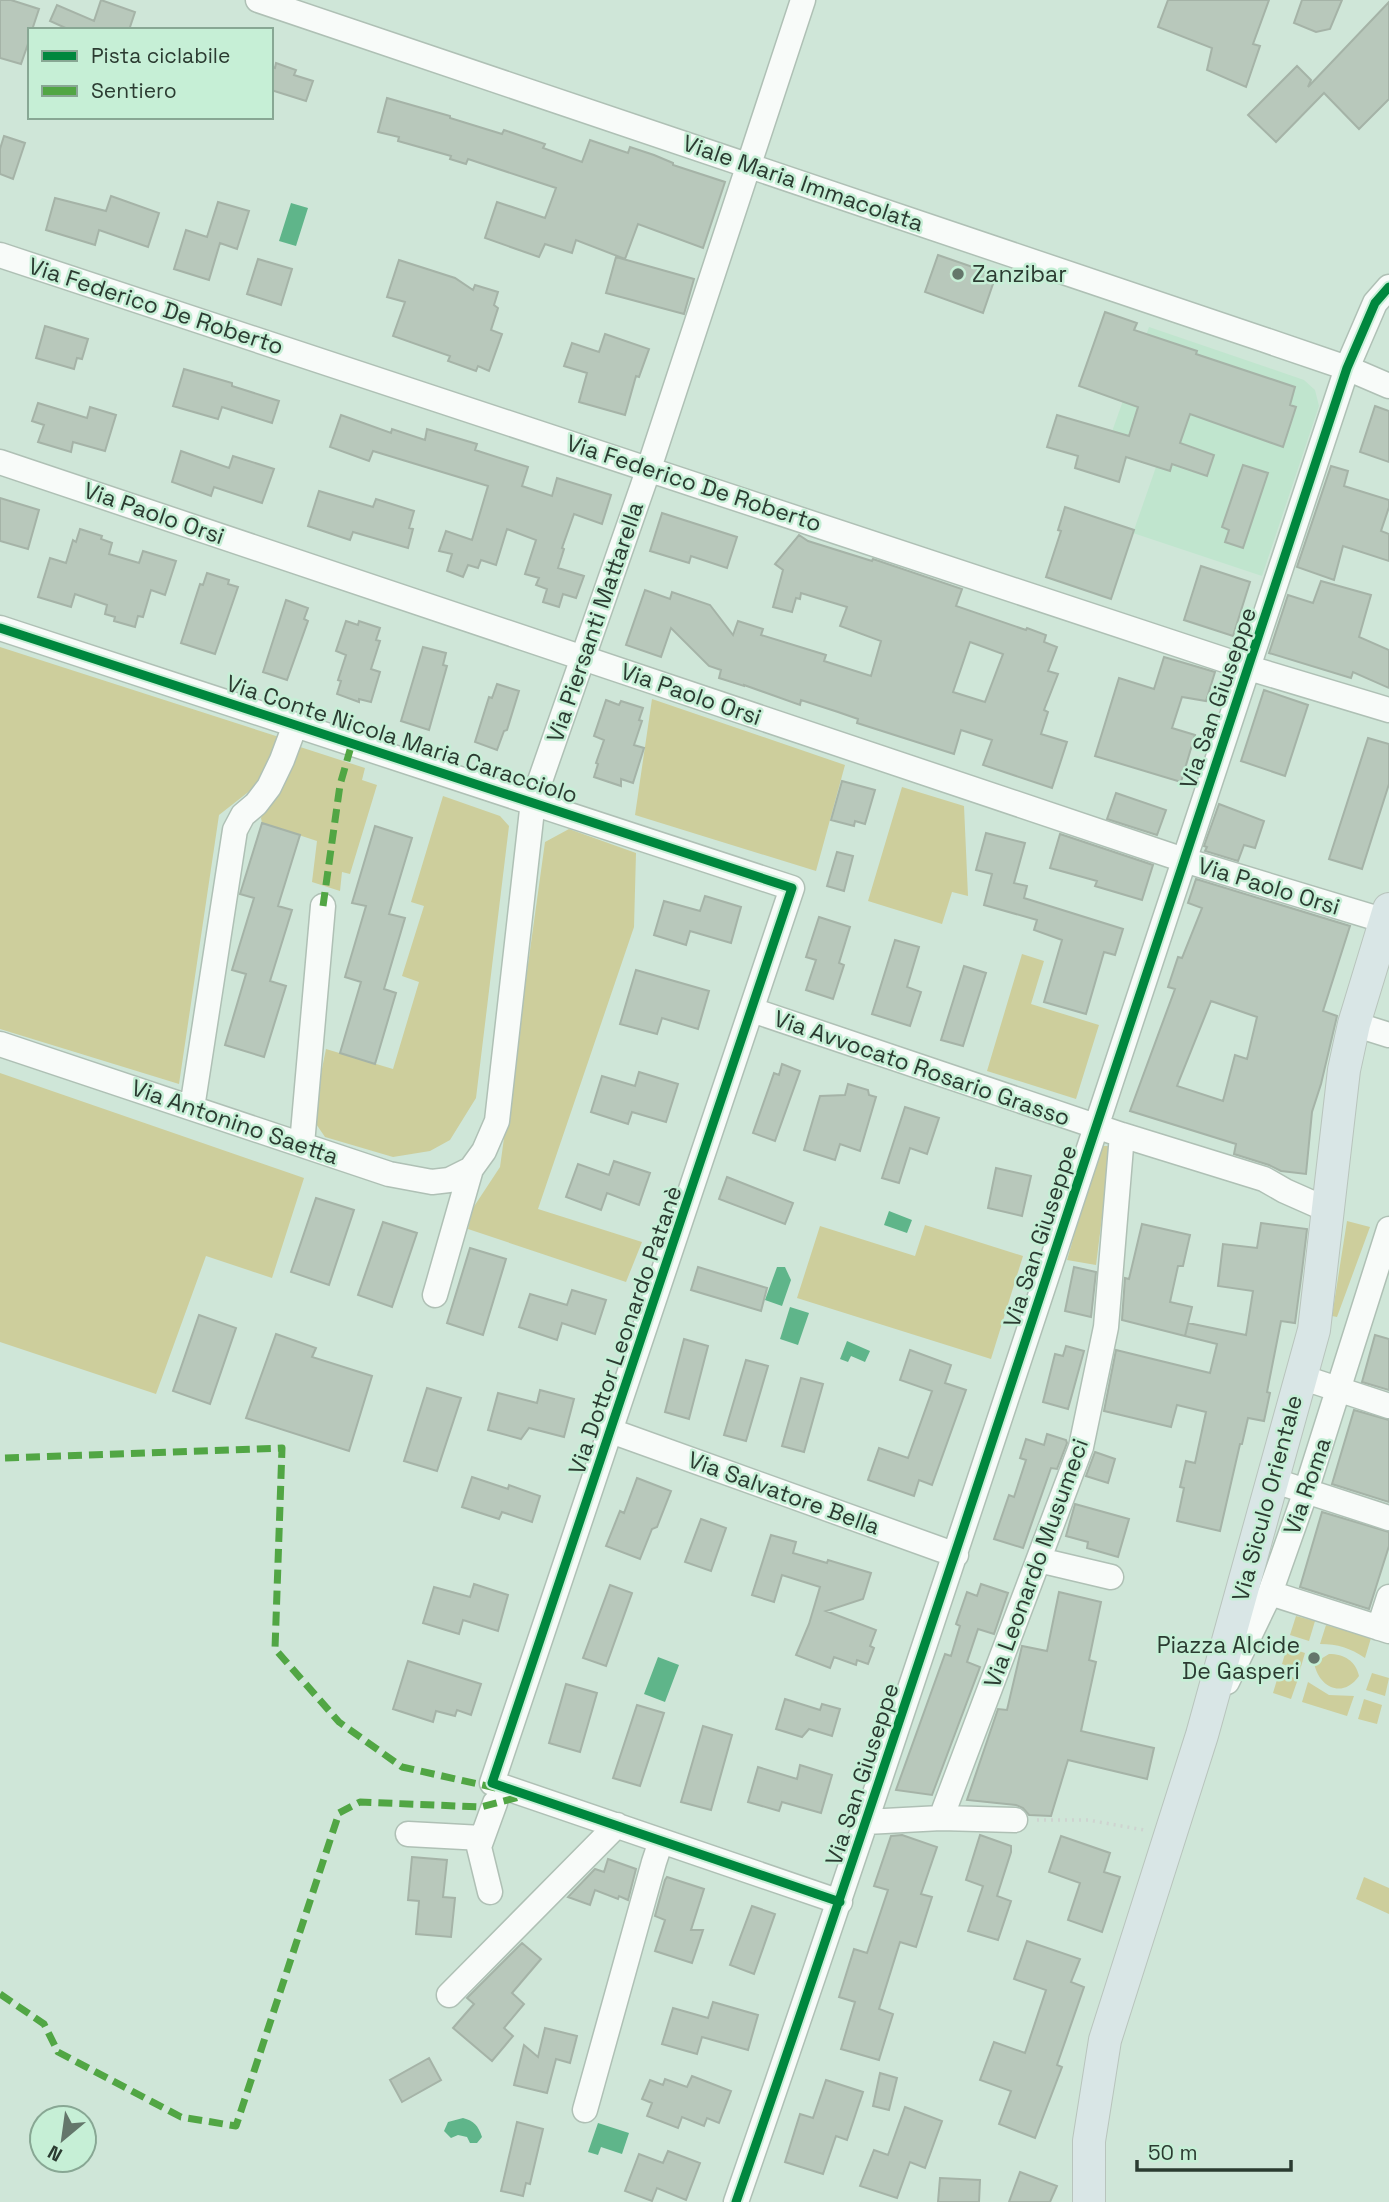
<svg xmlns="http://www.w3.org/2000/svg" width="1389" height="2202" font-family="'Space Grotesk',sans-serif">
<rect width="100%" height="100%" fill="#cfe6d8"/>
<path fill="#c0e5ce" d="M1149,327L1304,380L1315,390L1319,406L1262,576L1133,533L1156,467L1123,455L1108,443Z"/>
<path fill="#cdce9c" d="M0,647L279,737L268,771L256,786L219,815L179,1084L0,1029Z
M652,699L845,765L816,871L635,815Z
M294,745L365,768L362,780L377,785L350,874L342,872L340,891L312,882L317,841L262,823L261,818Z
M902,787L964,806L968,896L952,892L942,924L868,901Z
M443,796L500,816L509,826L476,1098L450,1140L430,1151L393,1157L325,1137L312,1118L326,1049L393,1069L419,982L402,976L424,906L411,902Z
M569,829L636,853L634,927L538,1209L642,1242L626,1282L468,1229L473,1208L500,1167L545,842Z
M1022,954L1044,961L1031,1004L1099,1025L1076,1099L987,1071Z
M0,1073L304,1178L272,1278L206,1256L156,1394L0,1342Z
M1100,1146H1111L1096,1265L1067,1260Z
M1347,1221L1370,1227L1337,1317L1332,1316Z
M925,1225L1023,1256L991,1359L797,1298L820,1226L915,1256Z
M1296,1616L1315,1621L1309,1641L1290,1635Z
M1326,1625L1371,1638L1365,1658C1350,1648 1338,1644 1320,1644Z
M1287,1647L1305,1653L1300,1670L1282,1664Z
M1329,1654C1344,1654 1356,1661 1359,1676C1343,1699 1319,1688 1314,1663Z
M1279,1673L1298,1679L1291,1699L1273,1693Z
M1372,1673L1389,1678L1385,1696L1366,1690Z
M1308,1682L1329,1695L1354,1696L1347,1716L1302,1702Z
M1364,1699L1382,1705L1377,1724L1358,1719Z
M1364,1877L1389,1888V1914L1356,1899Z"/>
<path fill="#5fb58a" d="M291,203L308,208L296,246L279,241Z
M889,1211L912,1220L907,1233L884,1225Z
M777,1267H785L791,1280L782,1306L765,1300Z
M790,1307L809,1313L798,1345L780,1339Z
M847,1341L870,1351L865,1362L851,1356L848,1362L840,1359Z
M658,1657L679,1665L665,1702L644,1694Z
M463,2118C474,2121 478,2125 482,2137L477,2143H470L467,2137L458,2135L451,2138L444,2131L448,2122Z
M598,2123L629,2133L622,2154L601,2147L598,2155L588,2152Z"/>
<path fill="#b8c8bb" stroke="#a5b3a7" stroke-width="2" fill-rule="evenodd" d="M0,0H11L39,9L32,30H30V38L21,64L0,58Z
M101,0L135,12L129,30H70L50,21L57,5L94,21Z
M1168,0H1269L1253,44L1260,46L1246,87L1207,70L1212,48L1158,27Z
M1302,0H1342L1330,29L1316,32L1294,23Z
M1389,2V99L1359,129L1324,93L1276,142L1248,115L1297,66L1311,80L1308,87Z
M276,63L296,70L294,75L313,81L306,101L271,90V67L275,68Z
M387,98L450,116V118L502,134L504,130L545,144L543,148L582,162L590,140L628,153L630,147L654,155L673,163V165L725,182L703,248L638,224L625,259L576,240L572,253L545,244L539,257L485,238L497,202L545,218L556,188L468,159L466,164L450,159L451,156L398,141L399,137L378,132Z
M4,136L25,143L13,179L0,174V149Z
M111,196L159,213L148,247L99,230L95,245L46,230L55,198L106,211Z
M218,202L249,211L237,249L220,243L209,280L174,269L186,230L207,237Z
M938,255L996,275L983,313L925,292Z
M616,257L694,279L684,314L606,293Z
M258,259L292,269L281,305L247,294Z
M399,260L455,278L473,290L475,285L498,292L494,305L498,308L491,330L502,334L489,371L478,366L476,371L448,361L450,356L393,336L405,302L387,297Z
M1105,312L1137,323L1134,330L1197,351L1196,354L1295,387L1290,405L1296,407L1283,447L1190,414L1180,443L1214,455L1207,476L1172,464L1170,471L1126,457L1119,482L1075,468L1078,456L1047,447L1057,415L1129,436L1138,407L1079,386Z
M45,326L88,339L82,359L77,358L74,369L36,358Z
M605,334L649,349L639,377L636,376L625,415L579,402L587,373L564,366L572,343L599,352Z
M184,369L232,383V386L279,401L272,423L222,407L218,419L173,406Z
M38,403L87,418L90,407L116,415L105,451L73,442L71,452L38,442L44,425L32,421Z
M1375,406L1389,411V462L1360,452Z
M341,415L391,433L392,429L425,440L427,429L477,444L475,450L528,467L522,486L552,496L557,478L611,495L602,524L574,514L562,548L564,549L558,568L584,576L576,598L563,594L559,607L543,602L547,589L536,585L539,578L525,574L536,540L507,529L496,565L481,560L478,568L468,565L463,577L447,571L452,554L439,551L446,531L472,540L488,486L373,451L369,461L330,447Z
M181,451L229,468L233,456L274,469L262,503L214,487L211,496L172,482Z
M1243,465L1268,473L1243,548L1225,542L1229,530L1222,527Z
M1331,466L1348,471L1344,486L1389,500V507L1381,531L1389,534V561L1343,546L1334,580L1297,567Z
M319,491L373,507L376,499L414,511L409,528L413,529L408,548L353,532L350,540L308,526Z
M0,498L39,510L28,549L0,541Z
M1065,507L1134,530L1111,599L1046,577L1061,531L1058,530Z
M662,513L737,537L727,568L691,556L689,563L650,551Z
M80,529L102,536L101,539L112,543L109,554L139,563L143,551L176,561L165,595L151,590L143,617L138,616L135,627L114,621L115,617L105,614L107,605L75,594L71,607L38,597L50,558L66,563L73,540L76,542Z
M799,535L808,541L872,561L873,559L962,589L956,606L1026,630L1027,628L1046,635L1044,642L1057,647L1048,671L1058,674L1044,710L1048,712L1041,734L1067,742L1052,788L983,765L992,740L961,730L954,754L857,723L858,719L838,712L801,700L800,705L744,685V686L719,678L721,670L709,666L671,628L661,657L626,645L645,590L670,599L672,592L710,605L733,635L738,621L763,629L761,635L826,655L824,661L871,676L881,641L840,626L847,607L801,593L800,599L796,598L792,612L773,607L783,570L775,564ZM970,642L1003,654L985,702L953,692Z
M1201,566L1250,582L1233,636L1184,620Z
M207,573L229,580L228,584L238,587L215,654L181,643L200,584L203,585Z
M1321,581L1371,595L1359,637L1389,650V688L1353,672L1351,678L1269,653L1288,595L1313,603Z
M286,600L308,608L304,619L308,621L287,680L263,672Z
M346,621L358,625L359,621L380,628L376,640L380,641L371,669L380,672L371,702L359,699V702L337,694L341,681L338,680L346,655L336,651Z
M423,647L446,653L443,665L447,666L429,730L401,721Z
M1164,657L1215,672L1206,701L1182,697L1172,728L1195,735L1181,782L1095,756L1119,678L1154,689Z
M497,684L519,691L507,730L504,731L497,750L475,742L489,697L492,698Z
M1264,690L1308,705L1285,776L1241,761Z
M606,700L619,705L621,701L643,708L639,720L642,721L634,745L644,748L633,783L621,779V786L594,777L598,764L596,763L604,740L594,736Z
M1368,738L1389,744V784L1362,869L1329,859Z
M842,781L875,790L865,824L855,821L854,826L831,820Z
M1116,793L1166,810L1157,835L1107,819Z
M1219,804L1264,821L1255,848L1244,845L1238,861L1205,851L1207,847L1204,846Z
M262,823L300,835L278,906L292,910L270,981L286,986L264,1057L225,1045L246,974L232,970L254,898L240,894Z
M375,826L412,838L389,914L405,918L384,989L396,993L375,1064L340,1053L361,982L345,977L366,906L352,903Z
M986,833L1025,843L1014,883L1027,886L1024,898L1123,929L1115,955L1104,952L1086,1014L1044,1002L1062,940L1034,930L1037,920L984,905L992,874L976,870Z
M1060,834L1153,865L1142,900L1095,886L1097,881L1050,868Z
M837,852L853,856L844,891L827,886Z
M1196,879L1350,926L1323,1011L1337,1016L1321,1084L1312,1112L1306,1174L1281,1171L1269,1165L1234,1154L1236,1144L1130,1111L1175,989L1168,987L1178,957L1182,958L1202,908L1188,903ZM1211,1001L1257,1017L1247,1059L1235,1055L1223,1101L1177,1086Z
M705,896L741,907L731,943L690,931L686,945L654,935L664,901L700,911Z
M819,917L850,927L839,963L844,965L833,999L806,990L816,960L806,957Z
M895,940L919,947L907,987L921,992L910,1026L872,1014Z
M964,966L986,973L963,1046L941,1040Z
M636,970L709,991L698,1029L662,1018L657,1034L620,1024Z
M782,1064L800,1071L775,1141L753,1133L774,1073L779,1075Z
M639,1072L678,1084L666,1122L632,1112L628,1124L591,1112L602,1076L635,1086Z
M848,1084L868,1090L869,1095L876,1097L860,1151L840,1144L835,1160L804,1150L820,1096L845,1095Z
M905,1107L939,1118L927,1154L910,1148L899,1183L882,1178Z
M614,1161L650,1173L639,1205L607,1193L601,1210L566,1197L578,1164L609,1175Z
M996,1168L1031,1176L1022,1216L988,1208Z
M727,1177L793,1203L785,1224L719,1199Z
M316,1198L354,1210L329,1285L291,1272Z
M383,1222L417,1233L392,1307L358,1295Z
M1261,1223L1307,1229L1302,1271L1295,1323L1281,1321L1267,1392L1270,1393L1264,1421L1248,1418L1242,1444H1240L1220,1531L1177,1521L1184,1488L1180,1487L1186,1461L1195,1463L1206,1412L1177,1405L1171,1427L1104,1411L1116,1350L1210,1373L1217,1344L1185,1336L1188,1323L1246,1335L1253,1291L1218,1286L1223,1244L1257,1248Z
M1142,1224L1190,1235L1183,1266H1178L1170,1302L1192,1307L1185,1336L1122,1320L1125,1278L1129,1279Z
M470,1248L506,1259L483,1335L447,1323Z
M698,1267L767,1288L761,1311L691,1290Z
M1074,1267L1096,1272L1091,1317L1065,1311Z
M572,1290L606,1300L595,1334L562,1323L557,1340L519,1327L530,1294L567,1305Z
M199,1315L236,1328L210,1404L173,1391Z
M276,1334L316,1348L312,1357L372,1376L349,1451L246,1418Z
M1375,1335L1389,1339V1390L1362,1382Z
M684,1339L708,1346L689,1419L665,1412Z
M1066,1346L1084,1351L1068,1409L1043,1402L1055,1354L1063,1356Z
M910,1350L951,1365L945,1383L966,1390L932,1485L919,1480L914,1496L868,1480L879,1448L908,1458L932,1391L900,1380Z
M746,1360L768,1366L746,1441L724,1435Z
M801,1378L823,1384L804,1452L782,1446Z
M427,1388L461,1398L437,1471L404,1461Z
M540,1390L574,1399L564,1437L529,1428L521,1439L488,1430L498,1393L537,1403Z
M1354,1410L1389,1420V1502L1332,1484Z
M1047,1434L1066,1440L1067,1443L1057,1469L1051,1468L1023,1548L994,1539L1009,1495L1014,1497L1026,1460L1020,1458L1026,1439L1044,1445Z
M1095,1452L1115,1459L1108,1483L1086,1476Z
M472,1477L508,1489L509,1485L540,1496L532,1522L502,1512L499,1519L462,1507Z
M637,1478L671,1491L657,1527L652,1529L640,1559L606,1546L620,1511L624,1513Z
M1075,1504L1129,1519L1118,1557L1087,1548L1088,1542L1066,1536Z
M1322,1512L1389,1532V1546L1369,1609L1300,1587Z
M701,1519L726,1528L711,1571L685,1562Z
M771,1535L796,1542L793,1553L827,1563L828,1560L871,1573L863,1599L826,1611L876,1630L870,1646L874,1648L868,1664L857,1660L856,1665L834,1657L830,1668L796,1655L809,1624L820,1587L782,1575L774,1602L752,1595Z
M474,1584L508,1595L498,1631L463,1620L459,1634L423,1623L434,1587L470,1597Z
M981,1584L1008,1593L994,1634L978,1629L967,1662L980,1667L932,1795L896,1790L945,1654L951,1656L960,1626L956,1624L967,1592L977,1596Z
M610,1585L632,1593L606,1666L583,1658Z
M1059,1592L1101,1602L1089,1660L1096,1662L1081,1731L1154,1748L1147,1779L1068,1760L1051,1816L1029,1815L1023,1808L1016,1805L967,1800L998,1709L1007,1710L1022,1646L1047,1651Z
M408,1661L481,1684L471,1715L457,1710L455,1716L436,1711L433,1722L393,1709Z
M566,1684L597,1693L580,1752L549,1743Z
M785,1699L820,1710L822,1704L840,1709L832,1736L809,1729L802,1737L776,1729Z
M637,1705L664,1713L640,1786L613,1778Z
M703,1726L732,1735L711,1810L681,1802Z
M800,1765L832,1775L821,1813L782,1802L779,1811L748,1802L758,1767L797,1779Z
M902,1835L937,1847L921,1894L932,1897L916,1947L900,1942L879,2009L893,2014L879,2060L841,2049L855,2002L839,1997L854,1949L867,1953L888,1890L874,1886L891,1836Z
M980,1835L1011,1846V1852L997,1896L1011,1901L998,1940L968,1931L983,1886L966,1880Z
M1061,1836L1110,1853L1104,1872L1120,1877L1102,1932L1068,1920L1080,1883L1049,1872Z
M412,1857L447,1860L443,1897L455,1898L451,1937L416,1934L419,1901L408,1900Z
M608,1859L636,1869L628,1900L619,1896L618,1899L595,1890L590,1905L568,1897L595,1869L604,1872Z
M667,1877L704,1889L691,1930H703L692,1963L655,1951L665,1920L655,1916L665,1880Z
M752,1906L775,1914L754,1974L730,1965Z
M1027,1941L1080,1959L1071,1982L1084,1987L1057,2065L1062,2067L1035,2138L999,2124L1011,2091L980,2080L994,2042L1025,2053L1046,1990L1014,1979Z
M522,1943L541,1959L512,1993L524,2004L504,2028L513,2036L492,2061L453,2028L474,2004L467,1998Z
M713,2002L758,2015L748,2050L702,2037L697,2054L662,2044L673,2008L708,2018Z
M545,2028L577,2036L570,2063L556,2059L547,2093L514,2085L524,2045L538,2057Z
M429,2058L441,2080L402,2102L390,2080Z
M880,2073L897,2078L889,2110L873,2106Z
M692,2076L731,2091L719,2123L707,2118L704,2126L682,2117L678,2128L647,2116L652,2103L642,2099L650,2080L663,2085L665,2079L687,2087Z
M826,2080L863,2092L847,2140L836,2136L823,2174L785,2162L800,2114L813,2118Z
M905,2107L942,2121L925,2168L910,2162L897,2198L860,2186L874,2150L888,2155Z
M517,2122L543,2129L530,2184L526,2183L523,2196L501,2191Z
M668,2151L700,2163L686,2200L657,2188L652,2201L625,2191L639,2154L663,2163Z
M1020,2172L1057,2186L1050,2202H1009Z
M940,2178L980,2180L979,2202H938Z"/>
<g fill="none" stroke-linecap="round" stroke-linejoin="round">
<g stroke="#afc0b5" stroke-width="27">
<path id="minor" d="M258,0L1265,340L1347,368L1389,386
M0,255L1249,668L1389,710
M0,462L1184,860L1389,922
M0,628L792,888L492,1783L840,1902
M752,1010L1122,1135L1264,1179L1285,1191L1328,1210
M1354,1024L1389,1035
M0,1044L389,1174L432,1182L449,1180L471,1169
M192,1108L235,830L243,815L256,804L269,787L282,760L295,725
M302,1144L323,906
M435,1295L471,1169L484,1151L497,1121L533,801L649,468L803,0
M1301,1377L1389,1406
M611,1431L956,1555
M1272,1480L1389,1518
M1039,1560L1111,1577
M1270,1593L1389,1631
M1379,1628L1389,1597
M1227,1682L1270,1593L1306,1491L1389,1229
M941,1818L1081,1447L1106,1327L1122,1135
M866,1822L941,1818L1015,1820
M408,1834L482,1838
M490,1892L479,1847L495,1803
M449,1995L617,1825
M585,2110L654,1862L661,1841
M736,2202C860,1844 978,1484 1097,1124C1179,872 1265,620 1347,368L1375,303L1389,287"/>
</g>
<g stroke="#b8c4bc" stroke-width="34">
<path id="major" d="M1089,2202V2141L1105,2040L1202,1735L1314,1330L1344,1070L1354,1024L1389,909"/>
</g>
<path stroke="#ced4d0" stroke-width="3.5" stroke-dasharray="2 5" stroke-linecap="butt" d="M1037,1820H1088L1144,1830"/>
<use href="#minor" stroke="#f8fbf9" stroke-width="24"/>
<use href="#major" stroke="#d9e6e6" stroke-width="32"/>
<path stroke="#51a644" stroke-width="7" stroke-dasharray="14 7" stroke-linecap="butt" d="M323,906L340,785L352,743
M5,1458L282,1448L275,1649L339,1722L402,1767L496,1788
M0,1994L44,2024L58,2052L181,2117L236,2126L339,1813L360,1802L481,1807L523,1796"/>
<g stroke="#c6efd6" stroke-width="13">
<path id="cycleway" d="M0,628L792,888L492,1783L840,1902
M736,2202C860,1844 978,1484 1097,1124C1179,872 1265,620 1347,368L1375,303L1389,287"/>
</g>
<use href="#cycleway" stroke="#00873e" stroke-width="9"/>
</g>
<g fill="#64776b" stroke="#c6efd6" stroke-width="2.5">
<circle cx="958" cy="274" r="7"/>
<circle cx="1314" cy="1658" r="7"/>
</g>
<g text-anchor="middle" dominant-baseline="central" stroke-width="5" stroke-linejoin="round" paint-order="stroke">
<g font-size="23" fill="#2b3b31" stroke="#c6efd6">
<text transform="translate(803 183) rotate(19)">Viale Maria Immacolata</text>
<text transform="translate(156 306) rotate(18)">Via Federico De Roberto</text>
<text transform="translate(694 483) rotate(18)">Via Federico De Roberto</text>
<text transform="translate(154 513) rotate(19)">Via Paolo Orsi</text>
<text transform="translate(595 622) rotate(-71)">Via Piersanti Mattarella</text>
<text transform="translate(691 694) rotate(19)">Via Paolo Orsi</text>
<text transform="translate(1218 698) rotate(-71)">Via San Giuseppe</text>
<text transform="translate(402 739) rotate(18)">Via Conte Nicola Maria Caracciolo</text>
<text transform="translate(1269 886) rotate(17)">Via Paolo Orsi</text>
<text transform="translate(922 1068) rotate(19)">Via Avvocato Rosario Grasso</text>
<text transform="translate(235 1122) rotate(19)">Via Antonino Saetta</text>
<text transform="translate(1040 1236) rotate(-72)">Via San Giuseppe</text>
<text transform="translate(625 1330) rotate(-71)">Via Dottor Leonardo Patanè</text>
<text transform="translate(1307 1486) rotate(-71)">Via Roma</text>
<text transform="translate(784 1493) rotate(20)">Via Salvatore Bella</text>
<text transform="translate(1267 1498) rotate(-75)">Via Siculo Orientale</text>
<text transform="translate(1036 1563) rotate(-70)">Via Leonardo Musumeci</text>
<text transform="translate(862 1774) rotate(-72)">Via San Giuseppe</text>
</g>
<g font-size="23" fill="#2b3b31" stroke="#c6efd6" text-anchor="start">
<text x="972" y="274">Zanzibar</text>
<text x="1300" y="1645" text-anchor="end">Piazza Alcide<tspan x="1300" dy="26">De Gasperi</tspan></text>
</g>
</g>
<rect x="28" y="28" width="245" height="91" fill="#c6efd6" stroke="#88a794" stroke-width="2"/>
<rect x="42" y="51" width="35" height="10" fill="#00873e" stroke="#88a794" stroke-width="2"/>
<text x="91" y="63" font-size="21" fill="#2b3b31">Pista ciclabile</text>
<rect x="42" y="86" width="35" height="10" fill="#51a644" stroke="#88a794" stroke-width="2"/>
<text x="91" y="98" font-size="21" fill="#2b3b31">Sentiero</text>
<g transform="translate(63 2139) rotate(209)"><circle r="33" fill="#c6efd6" stroke="#88a794" stroke-width="2"/>
<path d="M0-5L12 26L0 18L-12 26Z" fill="#64776b"/>
<text y="-10" font-size="19" font-weight="bold" text-anchor="middle" fill="#2b3b31">N</text>
</g>
<path d="M1137 2160v10h154v-10" fill="none" stroke="#2b3b31" stroke-width="3.5"/>
<text x="1148" y="2160" font-size="21" fill="#2b3b31" stroke="#c6efd6" stroke-width="5" paint-order="stroke">50 m</text>
</svg>
